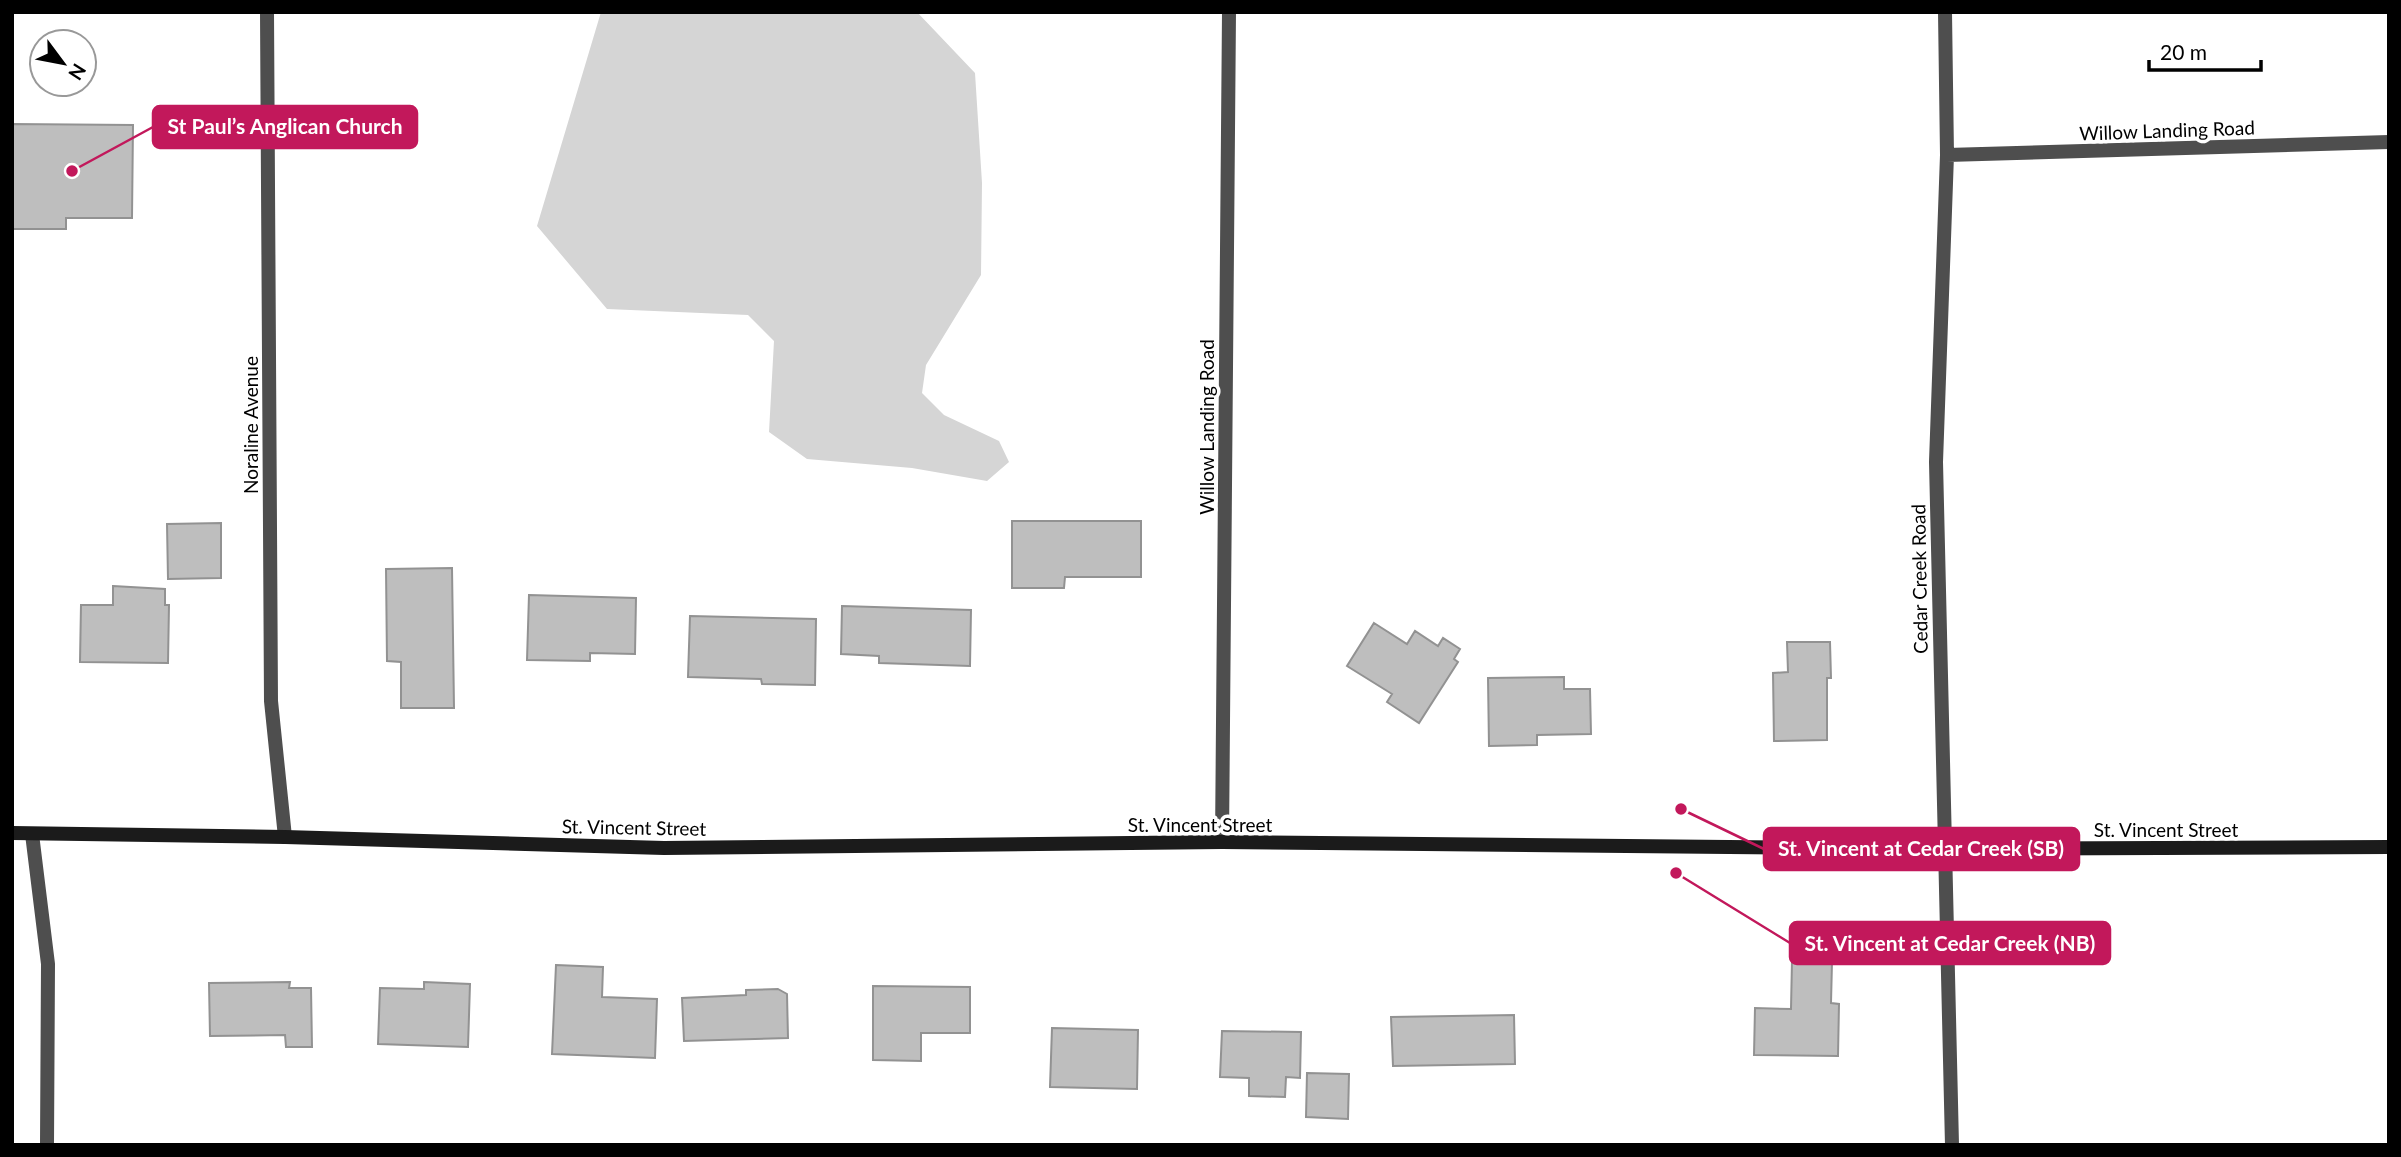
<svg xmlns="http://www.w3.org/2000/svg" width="2401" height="1157" font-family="Lato,sans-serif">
<rect width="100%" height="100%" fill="#fff"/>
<path fill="#d5d5d5" d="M601,12H917L975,73L982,183L981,275L926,365L922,393L944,415L999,441L1009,462L987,481L912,468L807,459L769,432L774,341L748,315L607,309L537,226Z"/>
<path fill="#bebebe" stroke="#929292" stroke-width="2" d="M12,124L133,125L132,218H66V229H12Z
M1012,521H1141V577H1065L1064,588H1012Z
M221,523V578L168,579L167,524Z
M452,568L454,708H401V662L387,661L386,569Z
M113,586L165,589V605H169L168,663L80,662L81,605H113Z
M529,595L636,598L635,654L590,653V661L527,660Z
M842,606L971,610L970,666L879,663V656L841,654Z
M690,616L816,619L815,685L762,684L761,679L688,677Z
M1374,623L1407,644L1415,631L1438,646L1443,638L1460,649L1454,659L1458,662L1419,723L1387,702L1392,694L1347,666Z
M1787,642H1830L1831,678H1827V740L1774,741L1773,673L1788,672Z
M1564,677V689H1590L1591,734L1537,735V745L1489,746L1488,678Z
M1792,961L1832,962L1831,1003L1839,1004L1838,1056L1754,1055L1755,1008L1791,1009Z
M556,965L603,967L602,997L657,999L655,1058L552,1054Z
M290,982L289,988H311L312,1047H286L285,1035L210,1036L209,983Z
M424,982L470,984L468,1047L378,1044L380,988L424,989Z
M873,986L970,987V1033H921V1061L873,1060Z
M778,989L787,994L788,1038L684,1041L682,998L746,995V990Z
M1514,1015L1515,1064L1393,1066L1391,1017Z
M1052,1028L1138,1030L1137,1089L1050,1087Z
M1222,1031L1301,1032L1300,1078L1286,1077L1285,1097L1249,1096V1078L1220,1077Z
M1307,1073L1349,1074L1348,1119L1306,1117Z"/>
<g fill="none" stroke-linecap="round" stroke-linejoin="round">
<path stroke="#4e4e4e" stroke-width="14" d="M267,12L271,701L285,837
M1945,12L1947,155L1936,462L1952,1145
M1947,155L2389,142
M32,834L48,964L47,1145
M1222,842L1229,12"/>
<path stroke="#1b1b1b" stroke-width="14" d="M12,833L285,837L664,848L1222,842L1945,849L2389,847"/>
</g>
<g text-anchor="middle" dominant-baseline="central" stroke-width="7" stroke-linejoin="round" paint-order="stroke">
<g font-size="19" fill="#000" stroke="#fff">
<text transform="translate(2167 130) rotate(-2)">Willow Landing Road</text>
<text transform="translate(250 425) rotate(-90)">Noraline Avenue</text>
<text transform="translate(1206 427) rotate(-90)">Willow Landing Road</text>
<text transform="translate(1919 579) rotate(-91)">Cedar Creek Road</text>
<text x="1200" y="824">St. Vincent Street</text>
<text transform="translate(634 827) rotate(1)">St. Vincent Street</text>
<text x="2166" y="829">St. Vincent Street</text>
</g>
</g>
<path fill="none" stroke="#c2185b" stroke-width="2.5" d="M72 171L153 127M1681 809L1764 849M1676 873L1790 943"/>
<g fill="#c2185b" stroke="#fff" stroke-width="2.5">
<circle cx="72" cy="171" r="7"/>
<circle cx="1681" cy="809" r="7"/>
<circle cx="1676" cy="873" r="7"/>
</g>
<g fill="#c2185b" stroke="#c2185b" stroke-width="2.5">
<rect x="153" y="106" width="264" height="42" rx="7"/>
<rect x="1764" y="828" width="315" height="42" rx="7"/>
<rect x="1790" y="922" width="320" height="42" rx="7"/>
</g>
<g font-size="21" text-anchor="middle" font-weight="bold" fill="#fff">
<text x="285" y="134">St Paul’s Anglican Church</text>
<text x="1921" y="856">St. Vincent at Cedar Creek (SB)</text>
<text x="1950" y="951">St. Vincent at Cedar Creek (NB)</text>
</g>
<rect width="2401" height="1157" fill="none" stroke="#000000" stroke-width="28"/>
<g transform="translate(63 63) rotate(122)"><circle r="33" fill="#ffffff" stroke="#999999" stroke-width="2"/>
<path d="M0-5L12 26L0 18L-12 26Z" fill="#000000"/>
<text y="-10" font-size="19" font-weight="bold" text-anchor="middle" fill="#000000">N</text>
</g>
<path d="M2149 60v10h112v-10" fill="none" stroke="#000000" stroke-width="3.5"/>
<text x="2160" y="60" font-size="21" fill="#000000" stroke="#ffffff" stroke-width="5" paint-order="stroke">20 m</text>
</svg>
